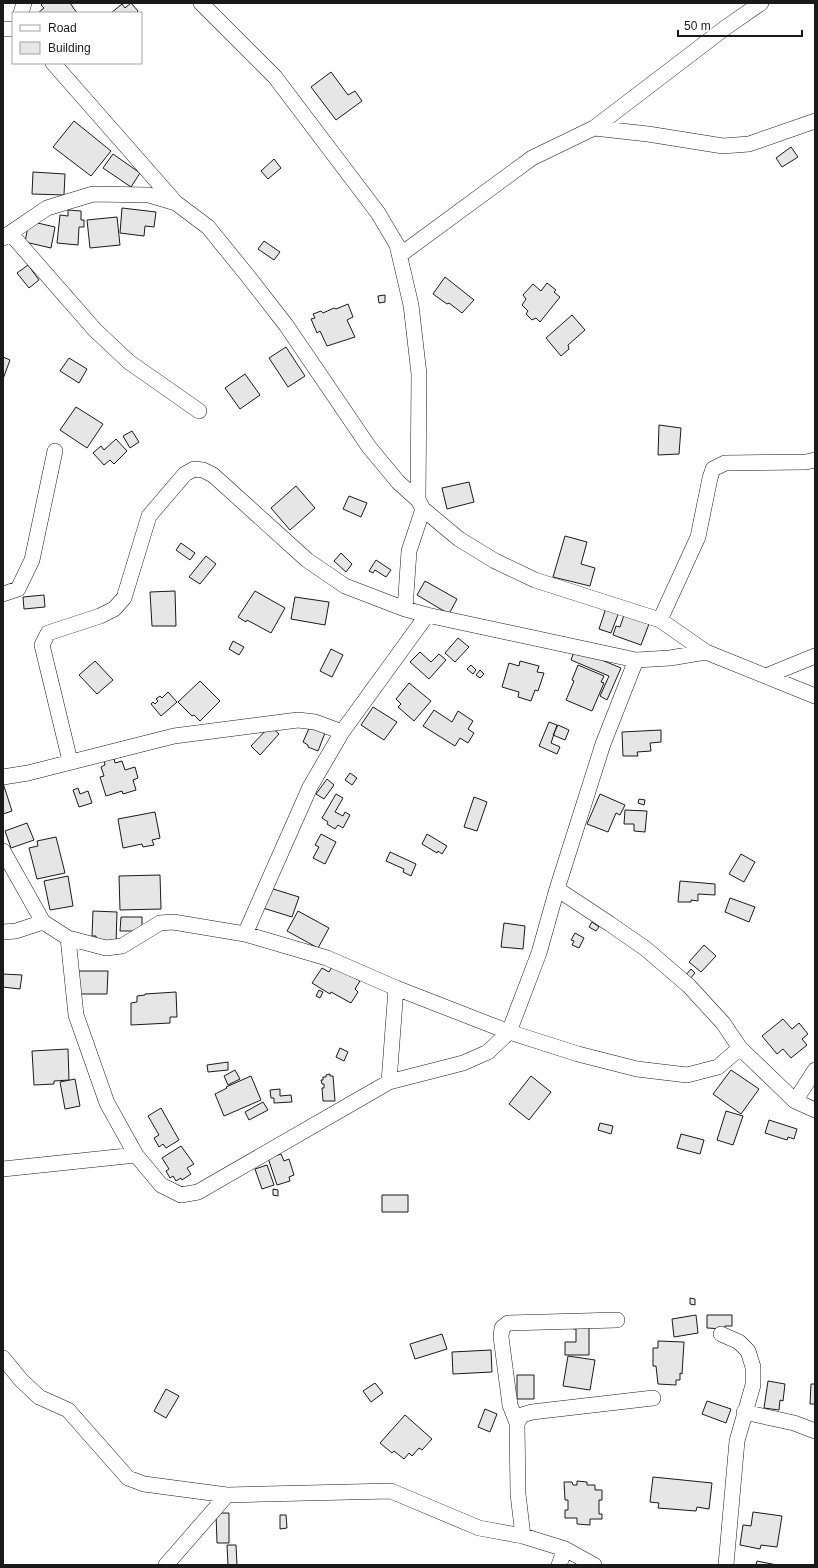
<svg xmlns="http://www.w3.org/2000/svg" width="818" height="1568" font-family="Arial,sans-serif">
<rect width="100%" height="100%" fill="#fff"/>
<path fill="#e6e6e6" stroke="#1a1a1a" d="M43,3H70L77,13H38L44,8L41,5Z
M131,3L138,11L136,13H111L122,4L125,8Z
M331,72L348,95L355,91L362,101L336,120L311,87Z
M74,121L111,151L91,176L53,147Z
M791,147L798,157L782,167L776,158Z
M113,154L140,173L131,187L103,168Z
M274,159L281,168L268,179L261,171Z
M33,172L65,174L64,195L32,194Z
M122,208L156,212L154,227L145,226L144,236L120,233Z
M68,210L81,211V220H84V227H79L78,245L57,243L60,215L68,216Z
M117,217L120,245L90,248L87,220Z
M29,221L55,227L51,248L25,242Z
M264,241L280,252L274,260L258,249Z
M28,265L39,280L29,288L17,273Z
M445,277L474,300L462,313L449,303L447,304L433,294Z
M547,283L556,290L554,292L560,297L540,322L536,318L532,320L526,314L528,311L522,305L526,299L523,295L533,284L541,291Z
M385,295V302L379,303L378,296Z
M348,304L353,317L347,320L355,337L327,346L320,331L317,333L311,319L315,318L313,314L321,311L323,313L334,308L336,309Z
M572,315L585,330L568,345L569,349L561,356L546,338Z
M286,347L305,376L288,387L269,358Z
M3,357L10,360L3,379Z
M69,358L87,369L79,383L60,371Z
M245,374L260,395L240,409L225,388Z
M76,407L103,424L87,448L60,430Z
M659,425L681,428L679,454L658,455Z
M132,431L139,442L130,448L123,436Z
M116,439L127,451L114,464L110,460L104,465L93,453L101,446L104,450Z
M469,482L474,502L447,509L442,488Z
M296,486L315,508L290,530L271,508Z
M349,496L367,503L361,517L343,509Z
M565,536L587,542L581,564L595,568L590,586L553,577Z
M181,543L195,553L190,560L176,550Z
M341,553L352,564L346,572L334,561Z
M206,556L216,564L200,584L189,577Z
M376,560L391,570L386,577L375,570L373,573L369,571Z
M425,581L457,599L449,614L417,595Z
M175,591L176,626H152L150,592Z
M255,591L285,608L271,633L247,620L246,622L238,617Z
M44,595L45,607L24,609L23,597Z
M295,597L329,602L325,625L291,619Z
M606,608L619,612L611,633L599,629Z
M624,615L649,624L641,645L613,635L616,626L620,627Z
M458,638L469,647L455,662L445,653Z
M233,641L244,647L239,655L229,649Z
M331,649L343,655L332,677L320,671Z
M575,649L621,668L607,700L600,696L609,676L571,660Z
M420,652L431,662L439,654L446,660L429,679L410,662Z
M95,661L113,680L97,694L79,675Z
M520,661L539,666L537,672L544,673L538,691L535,690L531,701L518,697L519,692L502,687L509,663L519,666Z
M471,665L476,670L473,674L467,669Z
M578,665L604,676L601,682L604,683L592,711L566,700L574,681L572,680Z
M480,670L484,674L480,678L476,675Z
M200,681L220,701L200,721L194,715L192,716L178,702Z
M409,683L431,701L414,721L398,707L401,704L396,699Z
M168,692L177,702L161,716L151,704L153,702L155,704L158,701L156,699L160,696L162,698Z
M373,707L397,722L384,740L361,725Z
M434,710L452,722L458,711L473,721L468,729L474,733L468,743L460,738L455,746L423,726Z
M549,722L557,725L551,743L560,747L557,754L539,746Z
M558,725L569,730L565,740L553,735Z
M270,726L279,734L260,755L251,746Z
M310,726L325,733L318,751L308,747V745L303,742Z
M661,730V742L650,743L651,751L637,752L638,756H623L622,732Z
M114,758L115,763L122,761L125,770L135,767L138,778L133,780L136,790L123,794L122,791L106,796L100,777L104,776L101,767L105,765L104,761Z
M350,773L357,778L352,785L345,780Z
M327,779L334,785L324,799L316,794Z
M3,783L12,811L3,814Z
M78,788L80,794L88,791L92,803L79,807L73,790Z
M336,794L343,798L335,812L343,816L345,812L350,815L343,828L338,825L335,829L327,824L328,822L322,818Z
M600,794L625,805L620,815L616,813L608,832L587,824Z
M474,797L487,802L477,831L464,827Z
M639,799L645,800L644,805L638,803Z
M625,810L647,811L645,832L634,831V824H624Z
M155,812L160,838L152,840L154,845L143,847L142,844L123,848L118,819Z
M27,823L34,840L11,848L5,831Z
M321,834L336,842L325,864L313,858L319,847L315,845Z
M427,834L447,846L442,854L438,851L437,853L422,844Z
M56,837L65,873L37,879L29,848L38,846L37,841Z
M390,852L416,864L411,876L403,872L404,869L386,861Z
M741,854L755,862L744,882L729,874Z
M160,875L161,909L120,910L119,876Z
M68,876L73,906L50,910L44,881Z
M680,881L715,884V895L698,894V901L691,900V902H678Z
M270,888L299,897L292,917L263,908Z
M730,898L755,907L749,922L725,912Z
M93,911L117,912L116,944L95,943L96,936H92Z
M298,911L329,928L318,948L287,931Z
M121,917H142V931H120Z
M592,922L599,927L596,931L589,927Z
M504,923L525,926L523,949L501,947Z
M575,933L584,938L579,948L572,945L574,941L571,940Z
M704,945L716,956L701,972L689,962Z
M333,965L360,981L355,989L358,992L351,1003L331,992L330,994L312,983L322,968L329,972Z
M691,969L695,973L689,980L685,976Z
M76,971H108L107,994H76Z
M3,974L22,975L20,989L3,987Z
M319,990L323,992L320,998L316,996Z
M176,992L177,1017H170V1023L131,1025V1003L137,1002V996L145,995V994Z
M783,1019L792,1029L799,1023L808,1034L802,1039L807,1045L791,1058L783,1049L777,1054L762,1036Z
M340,1048L348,1052L344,1061L336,1057Z
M68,1049L69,1080L54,1081V1084L34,1085L32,1051Z
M228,1062V1070L208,1072L207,1065Z
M235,1070L240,1079L228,1085L224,1076Z
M731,1070L759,1089L741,1114L713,1094Z
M330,1074V1076H333L335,1101H323L322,1088H324V1084H322L321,1080H323V1077H326V1075Z
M251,1076L261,1100L224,1116L215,1094L227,1088L226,1087Z
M531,1076L551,1092L529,1120L509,1104Z
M75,1079L80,1106L65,1109L60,1082Z
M280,1089V1096L291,1095L292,1102L274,1103V1098H271L270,1090Z
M263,1102L268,1110L249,1120L245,1112Z
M161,1108L179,1140L166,1148L163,1144L159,1147L154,1138L159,1135L148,1116Z
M726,1111L743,1116L733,1145L717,1140Z
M769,1120L797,1129L794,1139L788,1137L787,1140L765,1133Z
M600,1123L613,1126L611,1134L598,1130Z
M681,1134L704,1140L700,1154L677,1148Z
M181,1146L194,1164L187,1168L191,1174L182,1180L181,1178L176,1181L173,1176L170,1178L166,1171L169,1169L162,1158Z
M281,1154L284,1161L289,1159L294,1175L289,1177L290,1181L277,1185L268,1158Z
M267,1165L274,1185L262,1189L255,1169Z
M273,1189L278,1190V1196L273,1195Z
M382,1195H408V1212H382Z
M690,1298L695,1299V1305L690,1304Z
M696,1315L698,1333L674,1337L672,1319Z
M707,1315H732V1326H725L724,1329L707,1328Z
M573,1321H589V1355H565V1342H576V1329H573Z
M442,1334L447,1349L415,1359L410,1344Z
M658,1341L684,1342L682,1374L680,1373V1380H676V1385L658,1384L656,1366H653V1348H658Z
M491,1350L492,1372L453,1374L452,1352Z
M568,1356L595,1360L590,1390L563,1386Z
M517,1375H534V1399H517Z
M768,1381L785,1384L783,1401L780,1400L779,1410L764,1408Z
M375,1383L383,1393L371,1402L363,1391Z
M811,1384H815V1404H810Z
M166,1389L179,1396L166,1418L154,1411Z
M707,1401L731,1409L726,1423L702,1414Z
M485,1409L497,1414L490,1432L478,1427Z
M405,1415L432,1439L422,1450L419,1448L412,1456L409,1453L404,1459L394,1451L392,1453L380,1443Z
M653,1477L712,1483L709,1509L697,1507L696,1511L658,1508L659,1503L650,1502Z
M577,1481L587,1482V1485H595V1490H602V1500H599V1514H602V1519H590V1525L577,1524V1518H565V1510H568V1500H565L564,1482H572L573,1485H577Z
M753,1512L782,1516L777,1547L761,1545L760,1549L740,1545L743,1525L751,1526Z
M216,1513H229V1543H217Z
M280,1515H286L287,1528L280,1529Z
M227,1545H236L237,1565H228Z
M757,1561L777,1565H756Z"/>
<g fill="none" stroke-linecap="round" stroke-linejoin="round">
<g stroke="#1a1a1a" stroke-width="16">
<path id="street" d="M201,3L275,77L378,213L397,245L411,305L419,374L418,500L423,509L459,539L495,561L535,580L660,620L706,652L815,696
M21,13L24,3
M3,29H13
M53,63L176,203
M594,128L648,134L723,146L749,144L815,121
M10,233L95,330L129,362L199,411
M3,238L47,208L93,194L149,195L176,203L208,227L247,275L286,325L369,447L398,482L418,500
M400,255L532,158L594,128L725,28L761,3
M3,594L18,589L32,560L55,451
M405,609L409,551L423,509
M660,620L698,537L710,478L713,469L725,463L806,462L815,460
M766,676L815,656
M70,761L42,645L48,633L100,616L114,609L124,598L149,516L185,474L194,469L203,470L213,475L307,560L345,586L405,609L427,615L636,660L670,658L706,652
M3,777L28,773L174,736L298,720L315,722L342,732
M3,851L43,922L68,938L76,1015L107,1103L136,1155L161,1185L181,1195L198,1192L389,1082L463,1063L488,1052L509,1032L539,953L557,889L603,744L636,660
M557,889L610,924L646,949L689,986L723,1023L740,1048L795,1101L815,1110
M3,932L16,931L43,922
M245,934L310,787L342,732L427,615
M68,938L106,948L122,946L160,923L173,922L245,934L327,958L396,988L509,1032L578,1054L637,1069L687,1075L718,1067L740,1048
M389,1082L396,988
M795,1101L815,1070
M3,1169L136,1155
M721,1334L739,1342L748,1351L753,1367V1385L737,1441L726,1565
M3,1358L21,1380L39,1397L68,1410L128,1478L144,1484L227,1495L391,1491L479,1528L523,1536L565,1549L594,1565
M744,1412L794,1423L815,1431
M517,1423L510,1405L501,1337L502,1328L508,1323L617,1320
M523,1536L518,1494L517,1423L522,1415L532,1412L653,1398
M166,1565L227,1495
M559,1565L565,1549"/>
</g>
<use href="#street" stroke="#fff" stroke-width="15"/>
</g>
<rect width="818" height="1568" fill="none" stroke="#1a1a1a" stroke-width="8"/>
<rect x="12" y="12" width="130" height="52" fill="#ffffff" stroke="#a3a3a3"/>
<rect x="20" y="25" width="20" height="6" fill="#ffffff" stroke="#a3a3a3"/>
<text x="48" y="32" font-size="12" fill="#1a1a1a">Road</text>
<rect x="20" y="42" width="20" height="12" fill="#e6e6e6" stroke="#a3a3a3"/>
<text x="48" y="52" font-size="12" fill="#1a1a1a">Building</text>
<path d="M678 30v6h124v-6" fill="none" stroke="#1a1a1a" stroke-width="2"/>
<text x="684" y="30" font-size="12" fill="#1a1a1a" stroke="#ffffff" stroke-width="3" paint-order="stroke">50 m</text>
</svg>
